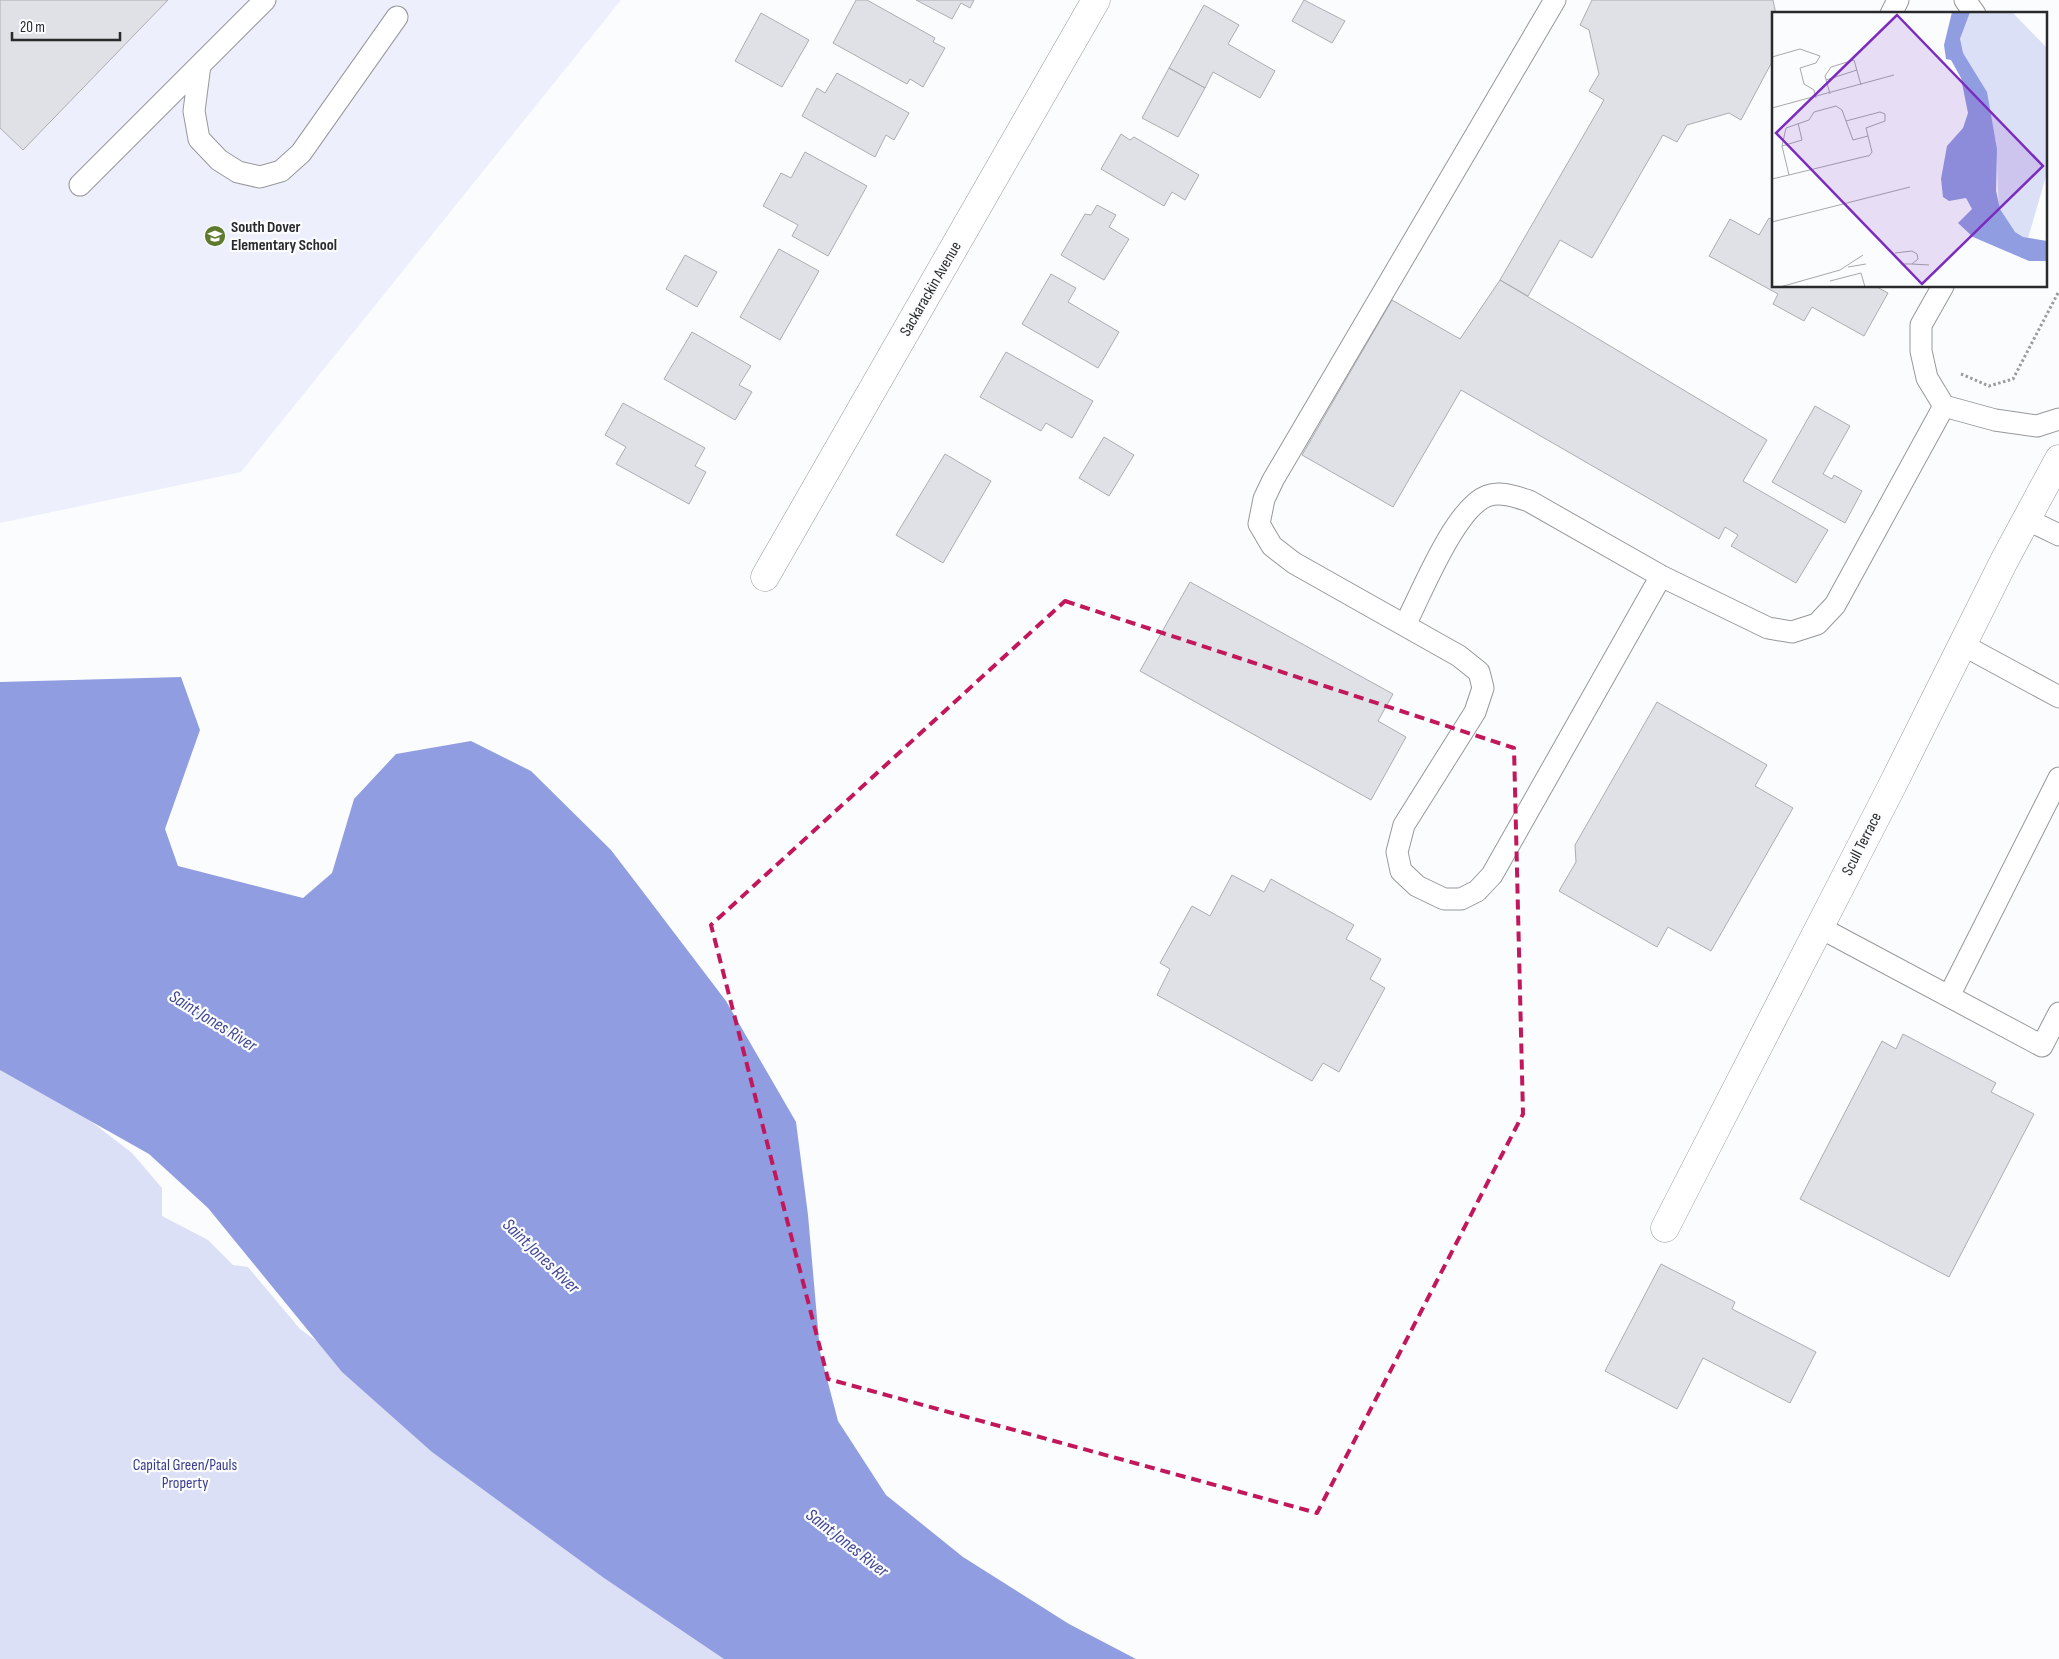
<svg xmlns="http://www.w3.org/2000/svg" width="2059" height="1659" font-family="'Sofia Sans Condensed',sans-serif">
<rect width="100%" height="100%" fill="#fbfcfe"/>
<path fill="#edf0fc" d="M0,0H621L241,472L0,523Z"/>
<path fill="#dce0f7" d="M0,1053L5,1055L132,1153L162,1188V1216L208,1240L233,1265L248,1267L300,1329L424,1419L501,1503L557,1513L776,1659H0Z"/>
<path fill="#919de1" d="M181,677L200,730L165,829L178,866L303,898L332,873L354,799L396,754L471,741L531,771L611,850L650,901L726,1001L796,1122L808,1215L820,1352L838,1421L886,1495L963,1557L1069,1624L1136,1659H724L604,1578L432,1452L342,1372L208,1208L149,1154L0,1070V682Z"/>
<path fill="#e0e1e6" stroke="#acadb1" d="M0,0H168L23,150L0,128Z
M856,0H867L935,38L933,42L945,48L923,87L910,79L907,84L833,43Z
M916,0H974L970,8L961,3L952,19Z
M1304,0L1345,21L1332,43L1292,21Z
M1592,0H1773L1776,14H1773V60L1741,120L1729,113L1687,125L1677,142L1663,135L1592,258L1560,240L1528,296L1500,280L1604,100L1589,91L1599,74L1589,30L1580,25Z
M1204,5L1239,25L1228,44L1275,71L1260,98L1213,72L1205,88L1169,68Z
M761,13L809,40L782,87L735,61Z
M1169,68L1205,88L1178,137L1142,118Z
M837,73L909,113L894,140L886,135L875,157L802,116L817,88L825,93Z
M1121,134L1130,140L1134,137L1199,175L1185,200L1172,192L1164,206L1101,169Z
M805,152L867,186L828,256L792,236L798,225L763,206L781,173L791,178Z
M1097,205L1116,215L1109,227L1129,239L1104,280L1061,255L1085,214L1091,215Z
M1769,218L1773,220V286H1875L1888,293L1864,336L1812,307L1804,321L1773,304L1778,294L1709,256L1730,219L1759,235Z
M779,249L819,271L780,340L740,317Z
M685,255L717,272L697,307L666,289Z
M1051,274L1076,288L1068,302L1119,332L1098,368L1022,324Z
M1500,280L1767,440L1743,481L1828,530L1796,583L1731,546L1738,535L1725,527L1719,539L1461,390L1393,507L1302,455L1392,300L1460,339Z
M692,332L751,366L739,385L752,392L735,420L664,379Z
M1006,352L1093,401L1072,438L1046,423L1041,431L980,397Z
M623,403L705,448L695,466L706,472L689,504L616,464L626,447L605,435Z
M1815,406L1850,426L1823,474L1832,479L1834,475L1862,491L1845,523L1772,482Z
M1104,437L1134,455L1109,496L1079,478Z
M945,454L991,481L943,563L896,535Z
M1190,582L1393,694L1378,721L1406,737L1371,800L1140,671Z
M1657,702L1767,765L1755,786L1793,808L1711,951L1668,927L1657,947L1559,891L1576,862L1575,845Z
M1232,875L1264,892L1271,879L1354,925L1346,939L1381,959L1370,979L1385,988L1339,1072L1323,1063L1312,1081L1157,995L1170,969L1160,963L1192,906L1210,916Z
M1903,1034L1996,1083L1991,1092L2034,1114L1949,1277L1800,1199L1882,1041L1896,1049Z
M1661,1264L1735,1302L1732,1309L1816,1352L1790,1403L1703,1358L1677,1409L1605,1371Z"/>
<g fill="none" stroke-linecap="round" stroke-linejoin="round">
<g stroke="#97989c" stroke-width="23">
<path id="lane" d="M265,0L200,65L194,111L199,139L219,160L238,172L260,177L281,171L301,153L397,17
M1555,0L1273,480L1264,499L1259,524L1272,546L1294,563L1459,656L1479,672L1483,688L1475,712L1404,825L1397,852L1401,871L1417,886L1444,899H1461L1477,891L1492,875L1661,576L1768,628L1792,632L1817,624L1835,605L1944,406L1927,378L1921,351V325L1943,286
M1965,0L1975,14
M1891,14L1898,0
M80,185L200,65
M1944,406L1995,420L2037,426L2059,419
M2026,519L2059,535
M1405,625C1421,594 1455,508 1487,496C1501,491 1516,497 1529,501L1661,576
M1963,645L2059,697
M1819,927L2042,1046L2059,1013
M1949,996L2059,778"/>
</g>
<g stroke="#97989c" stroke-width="29">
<path id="street" d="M765,577L1096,0
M1665,1228L1892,786L2004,561L2059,459"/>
</g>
<path stroke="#9b9c9e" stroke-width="3" stroke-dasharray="2.5 2.5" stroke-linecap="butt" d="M1961,374L1989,386L2013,379L2059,291"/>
<use href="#lane" stroke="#fff" stroke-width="21"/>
<use href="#street" stroke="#fff" stroke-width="28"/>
</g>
<path fill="none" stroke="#c2185b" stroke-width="4" stroke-dasharray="10 6" stroke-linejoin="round" d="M1065,601L1514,748L1523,1114L1317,1513L828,1379L711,925Z"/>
<defs>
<g id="school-disc" transform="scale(1.125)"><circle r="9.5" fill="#5e7a2e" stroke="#fbfcfe"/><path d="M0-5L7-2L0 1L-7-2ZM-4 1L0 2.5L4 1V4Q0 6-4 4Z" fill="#fff"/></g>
</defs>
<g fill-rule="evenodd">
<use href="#school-disc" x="215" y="236"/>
</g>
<g text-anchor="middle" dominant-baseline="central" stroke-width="4.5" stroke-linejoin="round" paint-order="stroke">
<g font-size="16" font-weight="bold" fill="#292a2b" stroke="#fbfcfe" text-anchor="start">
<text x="231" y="227">South Dover<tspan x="231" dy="18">Elementary School</tspan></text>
</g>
<g font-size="16" fill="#292a2b" stroke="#fbfcfe">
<text transform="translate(931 289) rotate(-60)">Sackarackin Avenue</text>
<text transform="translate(1862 844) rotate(-63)">Scull Terrace</text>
</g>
<g font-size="16" fill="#3a3e8f" stroke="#fbfcfe">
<text x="185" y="1465">Capital Green/Pauls<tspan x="185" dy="18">Property</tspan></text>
</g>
<g font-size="18" font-style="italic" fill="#3f4495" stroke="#fbfcfe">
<text transform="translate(213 1021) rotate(32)">Saint Jones River</text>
<text transform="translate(541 1256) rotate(44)">Saint Jones River</text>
<text transform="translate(847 1543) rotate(38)">Saint Jones River</text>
</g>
</g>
<g transform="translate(1772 12)">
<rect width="275" height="275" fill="#fbfcfe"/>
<path d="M197,0H240L275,36V161L256,226L243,224L227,197L224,129L186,34Z" fill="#dce0f7"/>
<path d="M180,0H198L188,27L191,41L215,80L225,137L224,179L228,197L243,220L251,225L275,229V249H257L201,225L186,211L200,197L194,186L177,189L171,185L169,167L175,134L191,116L196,101L189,66L179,48L174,47L172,33Z" fill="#919de1"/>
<path fill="none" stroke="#a7a8aa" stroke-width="1" d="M0,45L28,37L48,44L44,51L28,56L32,72L42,78L44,86M54,68L85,58M58,82L53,64L59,55L82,48L89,73M0,96L122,63M74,109L81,128L96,124M10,134L30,128L26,111M0,167L17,163L95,144H97L100,140L94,116L113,109V102L108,100L74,109L70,98L64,94L42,100L37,108L14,116L10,134L17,163M0,210L138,175M123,241L140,239L145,242L146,247L140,252H129M140,252L157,253M76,255L94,252M58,269L89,261L93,275M8,275L68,258L91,243"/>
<path fill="#7b2cbf" fill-opacity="0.15" stroke="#7b2cbf" stroke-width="2.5" d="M125,3L271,154L150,272L4,121Z"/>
<rect width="275" height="275" fill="none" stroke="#292a2b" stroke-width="2.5"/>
</g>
<path d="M12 32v8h108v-8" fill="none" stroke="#292a2b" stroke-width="2.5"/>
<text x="20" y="32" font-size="15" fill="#292a2b" stroke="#fbfcfe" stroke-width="4" paint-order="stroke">20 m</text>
</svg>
